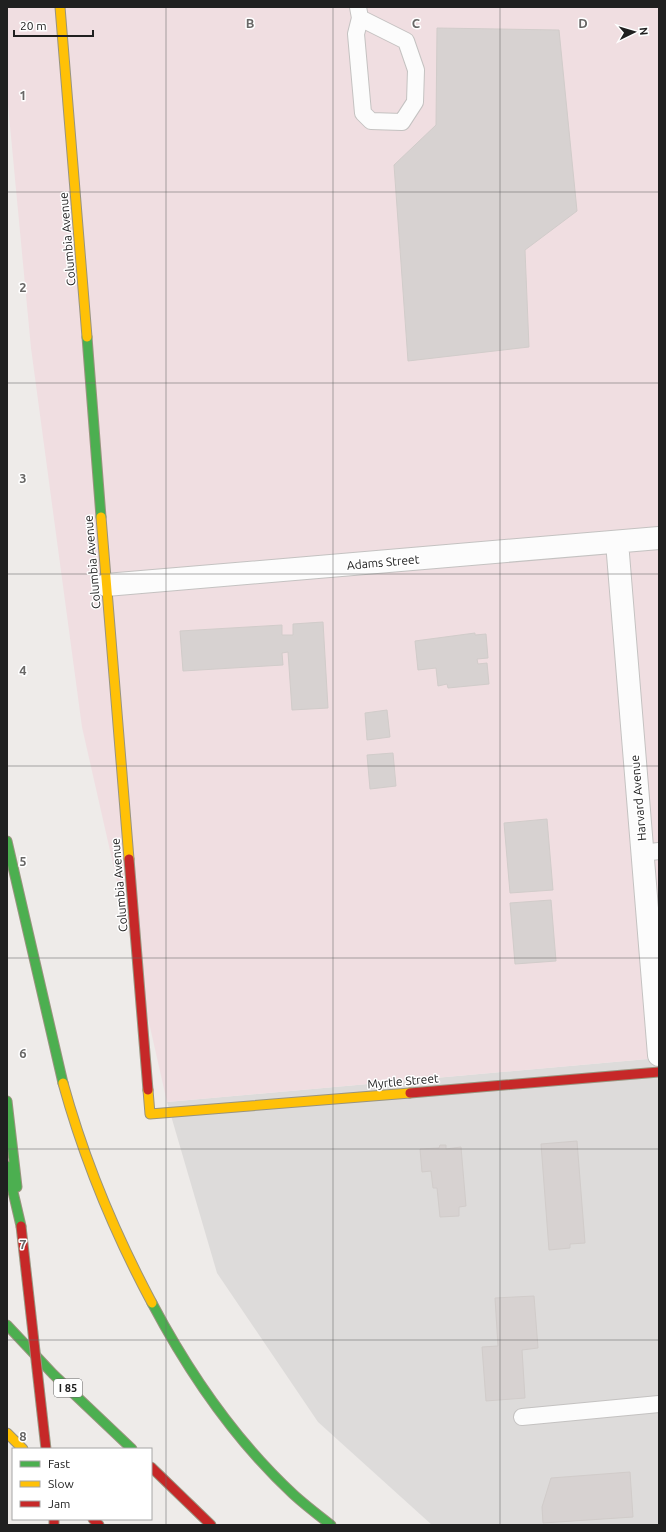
<svg xmlns="http://www.w3.org/2000/svg" width="666" height="1532" font-family="Ubuntu,sans-serif">
<rect width="100%" height="100%" fill="#eeebe9"/>
<path fill="#dddbda" d="M659,1058V1525H432L318,1422L217,1273L167,1102Z"/>
<path fill="#f0dee1" d="M7,7H659V1058L167,1102L82,727L31,348L7,94Z"/>
<path fill="#d7d2d1" stroke="#d1ccca" d="M437,28L559,30L577,211L525,250L529,347L408,361L394,165L436,125Z
M323,622L328,708L292,710L288,652L282,653L283,665L183,671L180,631L282,625V635H293V624Z
M475,633V635L486,634L488,658L477,659L478,664L487,663L489,684L448,688L447,684L438,686L436,668L418,670L415,641Z
M387,710L390,737L367,740L365,713Z
M393,753L396,786L370,789L367,755Z
M547,819L553,890L510,893L504,823Z
M551,900L556,961L515,964L510,903Z
M577,1141L585,1243L570,1244V1248L549,1250L541,1144Z
M440,1145H446V1149L461,1147L466,1206L459,1207V1216L440,1217L437,1188H433L431,1171L422,1172L420,1149L439,1148Z
M534,1296L538,1348L522,1350L525,1398L486,1401L482,1347L498,1346L495,1298Z
M630,1472L633,1517L543,1523L542,1507L551,1478Z"/>
<g fill="none" stroke-linecap="round" stroke-linejoin="round">
<g stroke="#c4c2c1" stroke-width="18">
<path id="lane" d="M358,7L360,18L356,34L363,113L371,121L402,122L415,102L416,70L406,41L360,18
M642,853L659,851
M522,1417L659,1404"/>
</g>
<g stroke="#c4c2c1" stroke-width="24">
<path id="street" d="M617,542L659,1055
M106,585L659,538"/>
</g>
<g stroke="#99947f" stroke-width="11">
<path id="fast" d="M87,337L101,517
M7,841L63,1083
M7,1101L17,1187
M7,1166L21,1226
M152,1303C188,1371 236,1441 293,1494C305,1505 318,1515 331,1525
M7,1325L53,1374L132,1449"/>
</g>
<g stroke="#99947f" stroke-width="11">
<path id="slow" d="M60,7L87,337
M101,517L129,859
M63,1083C84,1159 114,1232 152,1303
M148,1090L150,1114L410,1093
M7,1433L23,1449"/>
</g>
<g stroke="#99947f" stroke-width="11">
<path id="jam" d="M129,859L148,1090
M410,1093L659,1072
M151,1467L211,1525
M54,1519V1525
M93,1519L99,1525"/>
</g>
<use href="#lane" stroke="#fcfcfc" stroke-width="16"/>
<use href="#street" stroke="#fcfcfc" stroke-width="22"/>
<use href="#fast" stroke="#4caf50" stroke-width="9"/>
<use href="#slow" stroke="#ffc107" stroke-width="9"/>
<use href="#jam" stroke="#c62828" stroke-width="9"/>
<g stroke="#99947f" stroke-width="11" stroke-linecap="butt">
<path id="jam-bridge" d="M21,1226L46,1449"/>
</g>
<use href="#jam-bridge" stroke="#c62828" stroke-width="9"/>
</g>
<path fill="none" stroke="#686766" stroke-width="1" stroke-opacity="0.55" d="M166,7V1525M333,7V1525M500,7V1525M7,192H659M7,383H659M7,574H659M7,766H659M7,958H659M7,1149H659M7,1340H659"/>
<g text-anchor="middle" dominant-baseline="central" stroke-width="3" stroke-linejoin="round" paint-order="stroke">
<rect fill="#fff" stroke="#636363" stroke-width="1" x="54" y="1379" width="28" height="18" rx="3"/>
<g font-size="11" font-weight="bold" fill="#202020">
<text x="68" y="1388">I 85</text>
</g>
<g font-size="12" fill="#202020" stroke="#fff">
<text transform="translate(67 239) rotate(-95)">Columbia Avenue</text>
<text transform="translate(92 562) rotate(-95)">Columbia Avenue</text>
<text transform="translate(383 562) rotate(-5)">Adams Street</text>
<text transform="translate(638 798) rotate(-95)">Harvard Avenue</text>
<text transform="translate(119 885) rotate(-95)">Columbia Avenue</text>
<text transform="translate(403 1081) rotate(-5)">Myrtle Street</text>
</g>
</g>
<g font-size="13" text-anchor="middle" font-weight="bold" fill="#686766" stroke="#fff" stroke-width="3" stroke-linejoin="round" paint-order="stroke">
<text x="250" y="28">B</text>
<text x="416" y="28">C</text>
<text x="583" y="28">D</text>
<text x="23" y="100">1</text>
<text x="23" y="292">2</text>
<text x="23" y="483">3</text>
<text x="23" y="675">4</text>
<text x="23" y="866">5</text>
<text x="23" y="1058">6</text>
<text x="23" y="1249">7</text>
<text x="23" y="1441">8</text>
</g>
<rect width="666" height="1532" fill="none" stroke="#202020" stroke-width="16"/>
<rect x="12" y="1448" width="140" height="72" fill="#ffffff" stroke="#a6a6a6"/>
<rect x="20" y="1461" width="20" height="6" fill="#4caf50" stroke="#a6a6a6"/>
<text x="48" y="1468" font-size="12" fill="#202020">Fast</text>
<rect x="20" y="1481" width="20" height="6" fill="#ffc107" stroke="#a6a6a6"/>
<text x="48" y="1488" font-size="12" fill="#202020">Slow</text>
<rect x="20" y="1501" width="20" height="6" fill="#c62828" stroke="#a6a6a6"/>
<text x="48" y="1508" font-size="12" fill="#202020">Jam</text>
<g transform="translate(634 32) rotate(85)" stroke="#ffffff" stroke-width="3" paint-order="stroke">
<path d="M0-3L7 15L0 10L-7 15Z" fill="#202020"/>
<text y="-6" font-size="11" font-weight="bold" text-anchor="middle" fill="#202020">N</text>
</g>
<path d="M14 30v6h79v-6" fill="none" stroke="#202020" stroke-width="2"/>
<text x="20" y="30" font-size="12" fill="#202020" stroke="#ffffff" stroke-width="3" paint-order="stroke">20 m</text>
</svg>
